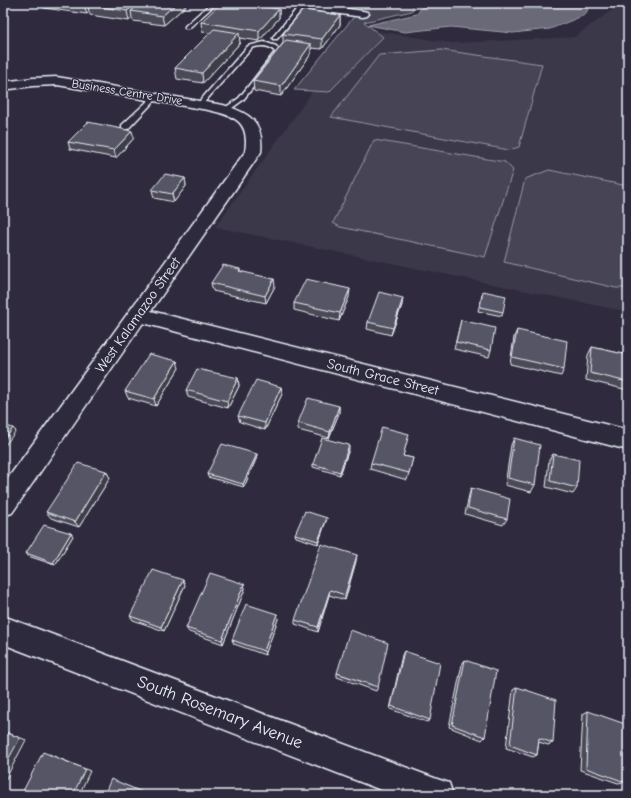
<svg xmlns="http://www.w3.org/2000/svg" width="631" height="798" font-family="'Comic Neue',sans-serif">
<rect width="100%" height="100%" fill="#2f2a3d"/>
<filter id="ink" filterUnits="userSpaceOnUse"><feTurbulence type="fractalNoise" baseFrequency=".025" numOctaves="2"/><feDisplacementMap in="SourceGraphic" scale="8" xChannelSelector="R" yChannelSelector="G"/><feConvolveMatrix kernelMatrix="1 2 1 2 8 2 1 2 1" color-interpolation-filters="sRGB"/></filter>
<g filter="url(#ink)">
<path fill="#3b3749" d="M622,3H628V312L215,227L358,28L452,43L574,37Z"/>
<path fill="#464455" stroke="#979aa6" d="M365,3H414L412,11L364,22L383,37L329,92L294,90Z
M441,50L542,64L519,147L509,150L331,117L379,55Z
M374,140L505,162L513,170L485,257L340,227L333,223Z
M549,170L628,186V288H616L504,262L525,179Z"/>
<path fill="#696978" stroke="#9c9fab" d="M425,3H591L585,15L550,29L513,33L451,27L405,32L368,25L417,14Z"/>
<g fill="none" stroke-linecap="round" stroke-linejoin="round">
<g stroke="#e8f1f8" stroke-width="3">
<path id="service" d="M211,3H217L189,28H185V26Z
M343,3H349L343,12H339L338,11Z
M300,5L305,6L277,39H273V37Z
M264,42L276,46L281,52L243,100L228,111L222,110L239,98L275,52C270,45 260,45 252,48L202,105H198V103L248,46Z
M155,95L158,97L157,98L128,129H122V125L153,96Z"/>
</g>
<g stroke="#e8f1f8" stroke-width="3">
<path id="minor" d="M275,3H306L363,11L367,12L369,14L367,16L363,17L281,6Z
M57,77L223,105C250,113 264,122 261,152L151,311L628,430V450L143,323L12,513L3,516V485L245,152C250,121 235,116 208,110L57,85L33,86L3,90V82L33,78Z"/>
</g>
<g stroke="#e8f1f8" stroke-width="3">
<path id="tertiary" d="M3,616L437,779L449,783L453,795H394L3,644Z"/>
</g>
<use href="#service" fill="#2f2a3d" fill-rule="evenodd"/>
<use href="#minor" fill="#2f2a3d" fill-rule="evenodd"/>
<use href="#tertiary" fill="#2f2a3d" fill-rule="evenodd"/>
</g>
<path fill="#4b4957" stroke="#e8f1f8" d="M42,3H188V4L164,25L133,21L132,18L129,21L90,15L89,12L87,14L44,8Z
M279,9V18L259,41L239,38L240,43L203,83L177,79L175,68L210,33L202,32L201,22Z
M340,15V25L322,49L311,48V54L281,96L254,91L253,81L283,43V34Z
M134,138L116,158L70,149L68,142Z
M185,178L186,186L174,202L154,198L152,190Z
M240,269V271L275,286L266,303L213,291L211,283Z
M482,295L503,312L502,316L478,311Z
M349,297L339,321L294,310V303Z
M402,305L391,335L367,329L368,322Z
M461,320L491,350L489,357L454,349Z
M517,330L564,369L561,376L510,364L514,337Z
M592,347L628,355V390L586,380L588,355Z
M179,368L156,406L128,398L125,391Z
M238,378L239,386L228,408L188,397L186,390Z
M281,387L282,394L265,430L240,422L238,416Z
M339,406V413L329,438L298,430V423Z
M514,438L535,485L531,492L505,485L511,445Z
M407,440L403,456L413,458L407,480L370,469L371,463Z
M349,449L340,475L313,467V464Z
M553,454L577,488L573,494L546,487L549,460Z
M257,457L244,487L208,477L207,474Z
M106,471L110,478L79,527L51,518L46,512Z
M471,488L507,519L503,525L465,514L469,495Z
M327,518L326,521L318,544L296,537L295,534Z
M73,536L55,565L28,556L26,553Z
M356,561L345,600L329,595L318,632L295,624V620Z
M244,584L245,589L223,644L189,632L186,628Z
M185,585L164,631L133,620L130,616Z
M277,614L278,619L265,655L234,644L232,640Z
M404,651L430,720L427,722L390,709L402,655Z
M465,660L485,737L482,740L449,727L462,664Z
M337,673L378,687L376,691L337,677Z
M517,687L553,743L548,745L539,742L537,755L533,757L506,748L513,690Z
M588,711L625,782L618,783L580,770L583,714Z"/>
<path fill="#3d3c47" stroke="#e8f1f8" d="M3,3H9L10,4L3,9Z
M86,3H102L88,5L89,12L87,14L84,5Z
M137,3H144L131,11L132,18L129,21L127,11Z
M177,3H188V4L164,25L162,16Z
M279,9V18L259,41V31Z
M340,15V25L322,49V39Z
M239,33L240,43L203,83L202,73Z
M311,44V54L281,96V86Z
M132,131L134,138L116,158L114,150Z
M185,178L186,186L174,202L172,194Z
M274,279L275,286L266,303L265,296Z
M350,289L349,297L339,321L340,313Z
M403,298L402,305L391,335L393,328Z
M177,361L179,368L156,406L154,399Z
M238,378L239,386L228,408L227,401Z
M281,387L282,394L265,430V423Z
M339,406V413L329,438L330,432Z
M13,428L16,431L3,448V441Z
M349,445V449L340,475V472Z
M257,454V457L244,487L243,484Z
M106,471L110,478L79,527L75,522Z
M327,518L326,521L318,544V541Z
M71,533L73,536L55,565L53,563Z
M357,555L356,561L345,600V595Z
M183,580L185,585L164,631L161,627Z
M244,584L245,589L223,644L222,640Z
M330,590L329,595L318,632V627Z
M277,614L278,619L265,655L264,651Z
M3,731L26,740L3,784Z
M49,754L90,771L79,795H73Z"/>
<path fill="#575565" stroke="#e8f1f8" d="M71,3H86L84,5Z
M91,3H137L127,11L88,5Z
M141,3H177L162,16L131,11Z
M221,3H236L279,9L259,31L201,22Z
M303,10L340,15L322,39L283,34Z
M214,29L239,33L202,73L175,68Z
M286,40L311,44L281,86L253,81Z
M88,122L132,131L114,150L68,142Z
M165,174L185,178L172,194L152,190Z
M223,265L240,269L239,271L274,279L265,296L211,283Z
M306,279L350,289L340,313L294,303Z
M483,291L506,296L503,312L480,307Z
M379,292L403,298L393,328L368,322Z
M461,320L495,328L491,350L456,342Z
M517,330L567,341L564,369L512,357Z
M592,347L628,355V382L590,373Z
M149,354L177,361L154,399L125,391Z
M197,369L238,378L227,401L186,390Z
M256,380L281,387L265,423L238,416Z
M308,398L339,406L330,432L298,423Z
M3,425L13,428L3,441Z
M382,427L409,434L403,456L413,458L409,473L371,463Z
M322,438L349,445L340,472L313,464Z
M514,438L540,445L535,485L508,478Z
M222,444L257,454L243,484L207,474Z
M553,454L579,460L577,488L550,481Z
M78,463L106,471L75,522L46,512Z
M471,488L510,499L507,519L468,508Z
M305,511L327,518L318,541L295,534Z
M44,525L71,533L53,563L26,553Z
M321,544L357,555L345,595L330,590L318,627L295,620Z
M153,570L183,580L161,627L130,616Z
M210,573L244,584L222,640L186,628Z
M246,604L277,614L264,651L232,640Z
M350,630L388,643L378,687L337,673Z
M404,651L440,663L430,720L391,706Z
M465,660L496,671L485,737L452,725Z
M517,687L556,700L553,743L539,738L537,755L510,745Z
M588,711L625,724V782L586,768Z
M3,731L20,738L3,769Z
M43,752L85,769L73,795H21Z
M111,779L149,795H104Z"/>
</g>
<g text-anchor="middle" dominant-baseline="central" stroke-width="3" stroke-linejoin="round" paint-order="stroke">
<g font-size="12" fill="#e8f1f8" stroke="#2f2a3d">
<text transform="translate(127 92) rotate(9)">Business Centre Drive</text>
</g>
<g font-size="14" fill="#e8f1f8" stroke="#2f2a3d">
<text transform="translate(138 315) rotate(-55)">West Kalamazoo Street</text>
<text transform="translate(383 377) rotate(14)">South Grace Street</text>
</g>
<g font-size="17" fill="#e8f1f8" stroke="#2f2a3d">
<text transform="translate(220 712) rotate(21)">South Rosemary Avenue</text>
</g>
</g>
<rect width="631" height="798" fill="none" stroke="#2f2a3d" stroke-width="16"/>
<rect x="8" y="8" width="615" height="782" fill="none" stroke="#e8f1f8" stroke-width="1.5" filter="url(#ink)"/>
</svg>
